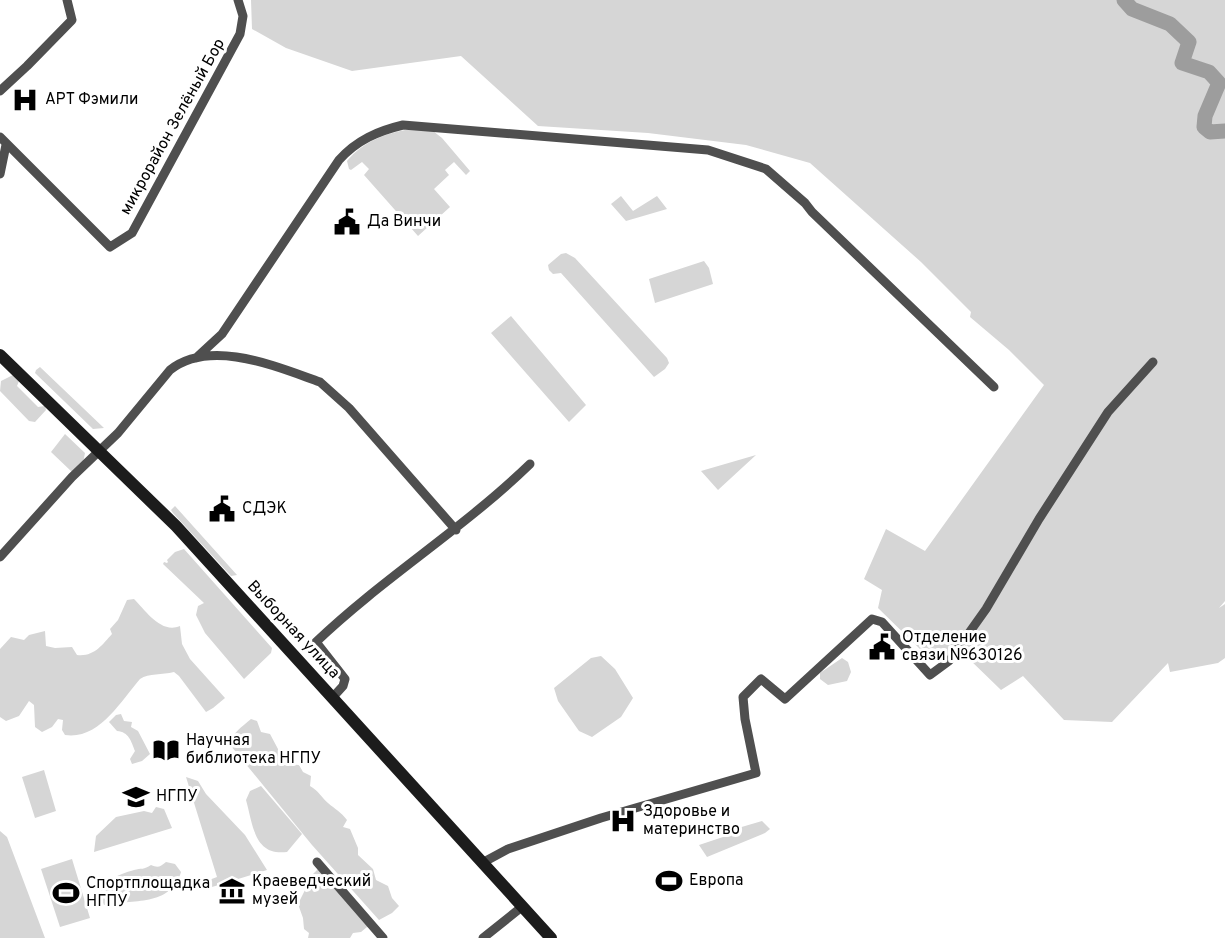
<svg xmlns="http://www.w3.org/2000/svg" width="1225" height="938" font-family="Overpass,sans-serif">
<rect width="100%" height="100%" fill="#fff"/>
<path fill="#d6d6d6" d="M251,0H1225V601L1219,608L1225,604V658L1218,663L1170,672L1168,663L1112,722L1064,720L1023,676L1001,690L967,657L924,653L878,608L882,590L864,579L886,529L925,551L1044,385L1009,350L970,317L971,312L921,262L810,163L746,145L648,133L538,126L461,56L352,71L286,48L252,29Z
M410,129L433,131L442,138L470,171L466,175L454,162L445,170L449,175L434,189L450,207L418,236L364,175L369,169L362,162L351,170L349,169L347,161C364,141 384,134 410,129Z
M621,196L633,211L657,196L667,209L626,221L611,204Z
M566,253L575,258L667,358L669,363L665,369L654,377L561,273L553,274L549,270L548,265L561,254Z
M704,261L709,268L713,284L655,303L649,279Z
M511,316L586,405L569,422L491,333Z
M40,367L104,428L93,429L35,373L36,370Z
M13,375L19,381L17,386L38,407L45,406L46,410L35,422L29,421L0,391L1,381Z
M65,434L85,453L83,463L72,472L51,452Z
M756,455L718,490L701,471Z
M175,506L237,575L231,576L173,513L171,510Z
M184,549L272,648L271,653L244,679L205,633L196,615L198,606L204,603L163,564L164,562L167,563L168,562L167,560L175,552Z
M134,599C146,611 161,634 180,626L182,644L190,659L225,698L213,708L206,712L179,676L174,672C162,675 149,673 140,679C120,702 99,740 65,735L62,730L63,720L58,719L52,727L42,732L35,727L34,705L29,701L19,716L6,721L0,717V649L11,637L24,640L29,635L45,631L46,646L55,648L72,647L77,655C94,657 102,645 112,634L110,629L118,620L127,600Z
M601,656L615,669L633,698L621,717L592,737L579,731L558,701L554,688L591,658Z
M842,658L848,662L851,672L847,681L828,685L820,679V673Z
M121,714L124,721L132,722L131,727L138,731L150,754L142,761L132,764L130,759L135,751C131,741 129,732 117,731L109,722L116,715Z
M251,719L257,721L261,732L270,734L286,764L299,765L303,772L311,776L310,786C319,791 321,797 328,803C335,809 341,812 347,820L343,827L350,829L358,848V855L373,869L376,880L388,886L392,898L399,906L392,913L379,920L312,845L231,746C230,734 242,727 251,719Z
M44,770L56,811L35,818L22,777Z
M186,777L198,781L206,794L245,835L267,870L212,887L209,880L217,877Z
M261,786L302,834L287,852C254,856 253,825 246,800L250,791Z
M156,807L164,809L172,828L94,852L96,836L116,817L144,811L152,813Z
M762,821L770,829L765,833L707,857L699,845L726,836L728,831Z
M0,831L7,837L45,938H0Z
M72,859L90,918L60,927L41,869Z
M166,862L175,864L181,872C171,907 132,899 104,905L99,894C108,879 117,875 134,870C141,868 144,870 151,865C158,868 160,867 166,862Z
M319,868L373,929L367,927L361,932L353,933L350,938H308L309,933L304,929L303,918L298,904L313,874Z"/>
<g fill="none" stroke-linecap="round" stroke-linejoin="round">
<path stroke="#9d9d9d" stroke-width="15" d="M1124,0L1132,9L1170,24L1189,42L1182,63L1209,72L1219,83L1205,116L1204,127L1210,132L1225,131"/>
<path stroke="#4f4f4f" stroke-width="9" d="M0,91L27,66L72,20L67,0
M0,137L110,247L132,233L240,34L243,16L238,0
M0,174L6,145
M196,358L222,334L339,160C357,140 378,131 403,125L708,150L766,169L805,203L812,212L994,387
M0,557L72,477L118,433L170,370C211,338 277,367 320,382L349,408L456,530
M333,697L343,686L345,679L316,642C383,578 463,529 530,464
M317,862L383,938
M482,863L508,849L601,818L756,773L745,719L743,697L761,679L785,699L872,619L882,622L930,675L949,661L986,609L1039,519L1108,412L1153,362
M483,938L523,906"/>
<path stroke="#1c1c1c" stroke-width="12" d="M0,355L176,526L551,938"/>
</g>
<defs>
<g id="hospital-bare" transform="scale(2.07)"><path d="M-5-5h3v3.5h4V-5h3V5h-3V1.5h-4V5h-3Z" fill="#000" stroke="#fff" stroke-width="2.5" paint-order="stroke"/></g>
<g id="civic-bare" transform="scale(2.07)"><path d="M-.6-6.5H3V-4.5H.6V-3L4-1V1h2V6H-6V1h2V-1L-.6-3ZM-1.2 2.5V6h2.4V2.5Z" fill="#000" stroke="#fff" stroke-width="2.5" paint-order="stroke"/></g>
<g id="library-bare" transform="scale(2.07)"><path d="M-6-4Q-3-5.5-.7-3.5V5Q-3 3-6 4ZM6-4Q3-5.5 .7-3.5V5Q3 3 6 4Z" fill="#000" stroke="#fff" stroke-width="2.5" paint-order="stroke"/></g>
<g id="university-bare" transform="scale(2.07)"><path d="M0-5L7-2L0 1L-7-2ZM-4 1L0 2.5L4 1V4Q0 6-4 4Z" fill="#000" stroke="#fff" stroke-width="2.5" paint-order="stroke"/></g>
<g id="stadium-bare" transform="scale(2.07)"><path d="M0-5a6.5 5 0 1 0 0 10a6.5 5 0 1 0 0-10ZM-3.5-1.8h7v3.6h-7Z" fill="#000" stroke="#fff" stroke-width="2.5" paint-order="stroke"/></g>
<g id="museum-bare" transform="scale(2.07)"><path d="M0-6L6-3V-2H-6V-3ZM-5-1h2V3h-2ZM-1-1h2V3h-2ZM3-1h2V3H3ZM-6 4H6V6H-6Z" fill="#000" stroke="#fff" stroke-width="2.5" paint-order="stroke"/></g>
</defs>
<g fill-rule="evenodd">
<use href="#hospital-bare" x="25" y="100"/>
<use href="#civic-bare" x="347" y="222"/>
<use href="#civic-bare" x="222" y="509"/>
<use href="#civic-bare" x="882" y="647"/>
<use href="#library-bare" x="166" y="750"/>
<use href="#university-bare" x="136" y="797"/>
<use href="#hospital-bare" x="623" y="821"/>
<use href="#stadium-bare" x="669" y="881"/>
<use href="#museum-bare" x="232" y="891"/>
<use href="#stadium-bare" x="66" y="893"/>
</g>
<g text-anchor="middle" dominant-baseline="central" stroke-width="6" stroke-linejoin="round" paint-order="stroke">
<g font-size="16" fill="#000" stroke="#fff" text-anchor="start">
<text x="45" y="100">АРТ Фэмили</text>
<text x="367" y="222">Да Винчи</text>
<text x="242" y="509">СДЭК</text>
<text x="902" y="638">Отделение<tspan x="902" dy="18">связи №630126</tspan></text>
<text x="186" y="741">Научная<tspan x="186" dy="18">библиотека НГПУ</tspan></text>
<text x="156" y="797">НГПУ</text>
<text x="643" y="812">Здоровье и<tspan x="643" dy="18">материнство</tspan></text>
<text x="689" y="881">Европа</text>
<text x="252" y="882">Краеведческий<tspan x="252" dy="18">музей</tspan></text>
<text x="86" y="884">Спортплощадка<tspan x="86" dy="18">НГПУ</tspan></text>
</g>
<g font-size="16" fill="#000" stroke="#fff">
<text transform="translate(173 127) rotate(-61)">микрорайон Зелёный Бор</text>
<text transform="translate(293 630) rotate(47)">Выборная улица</text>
</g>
</g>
</svg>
